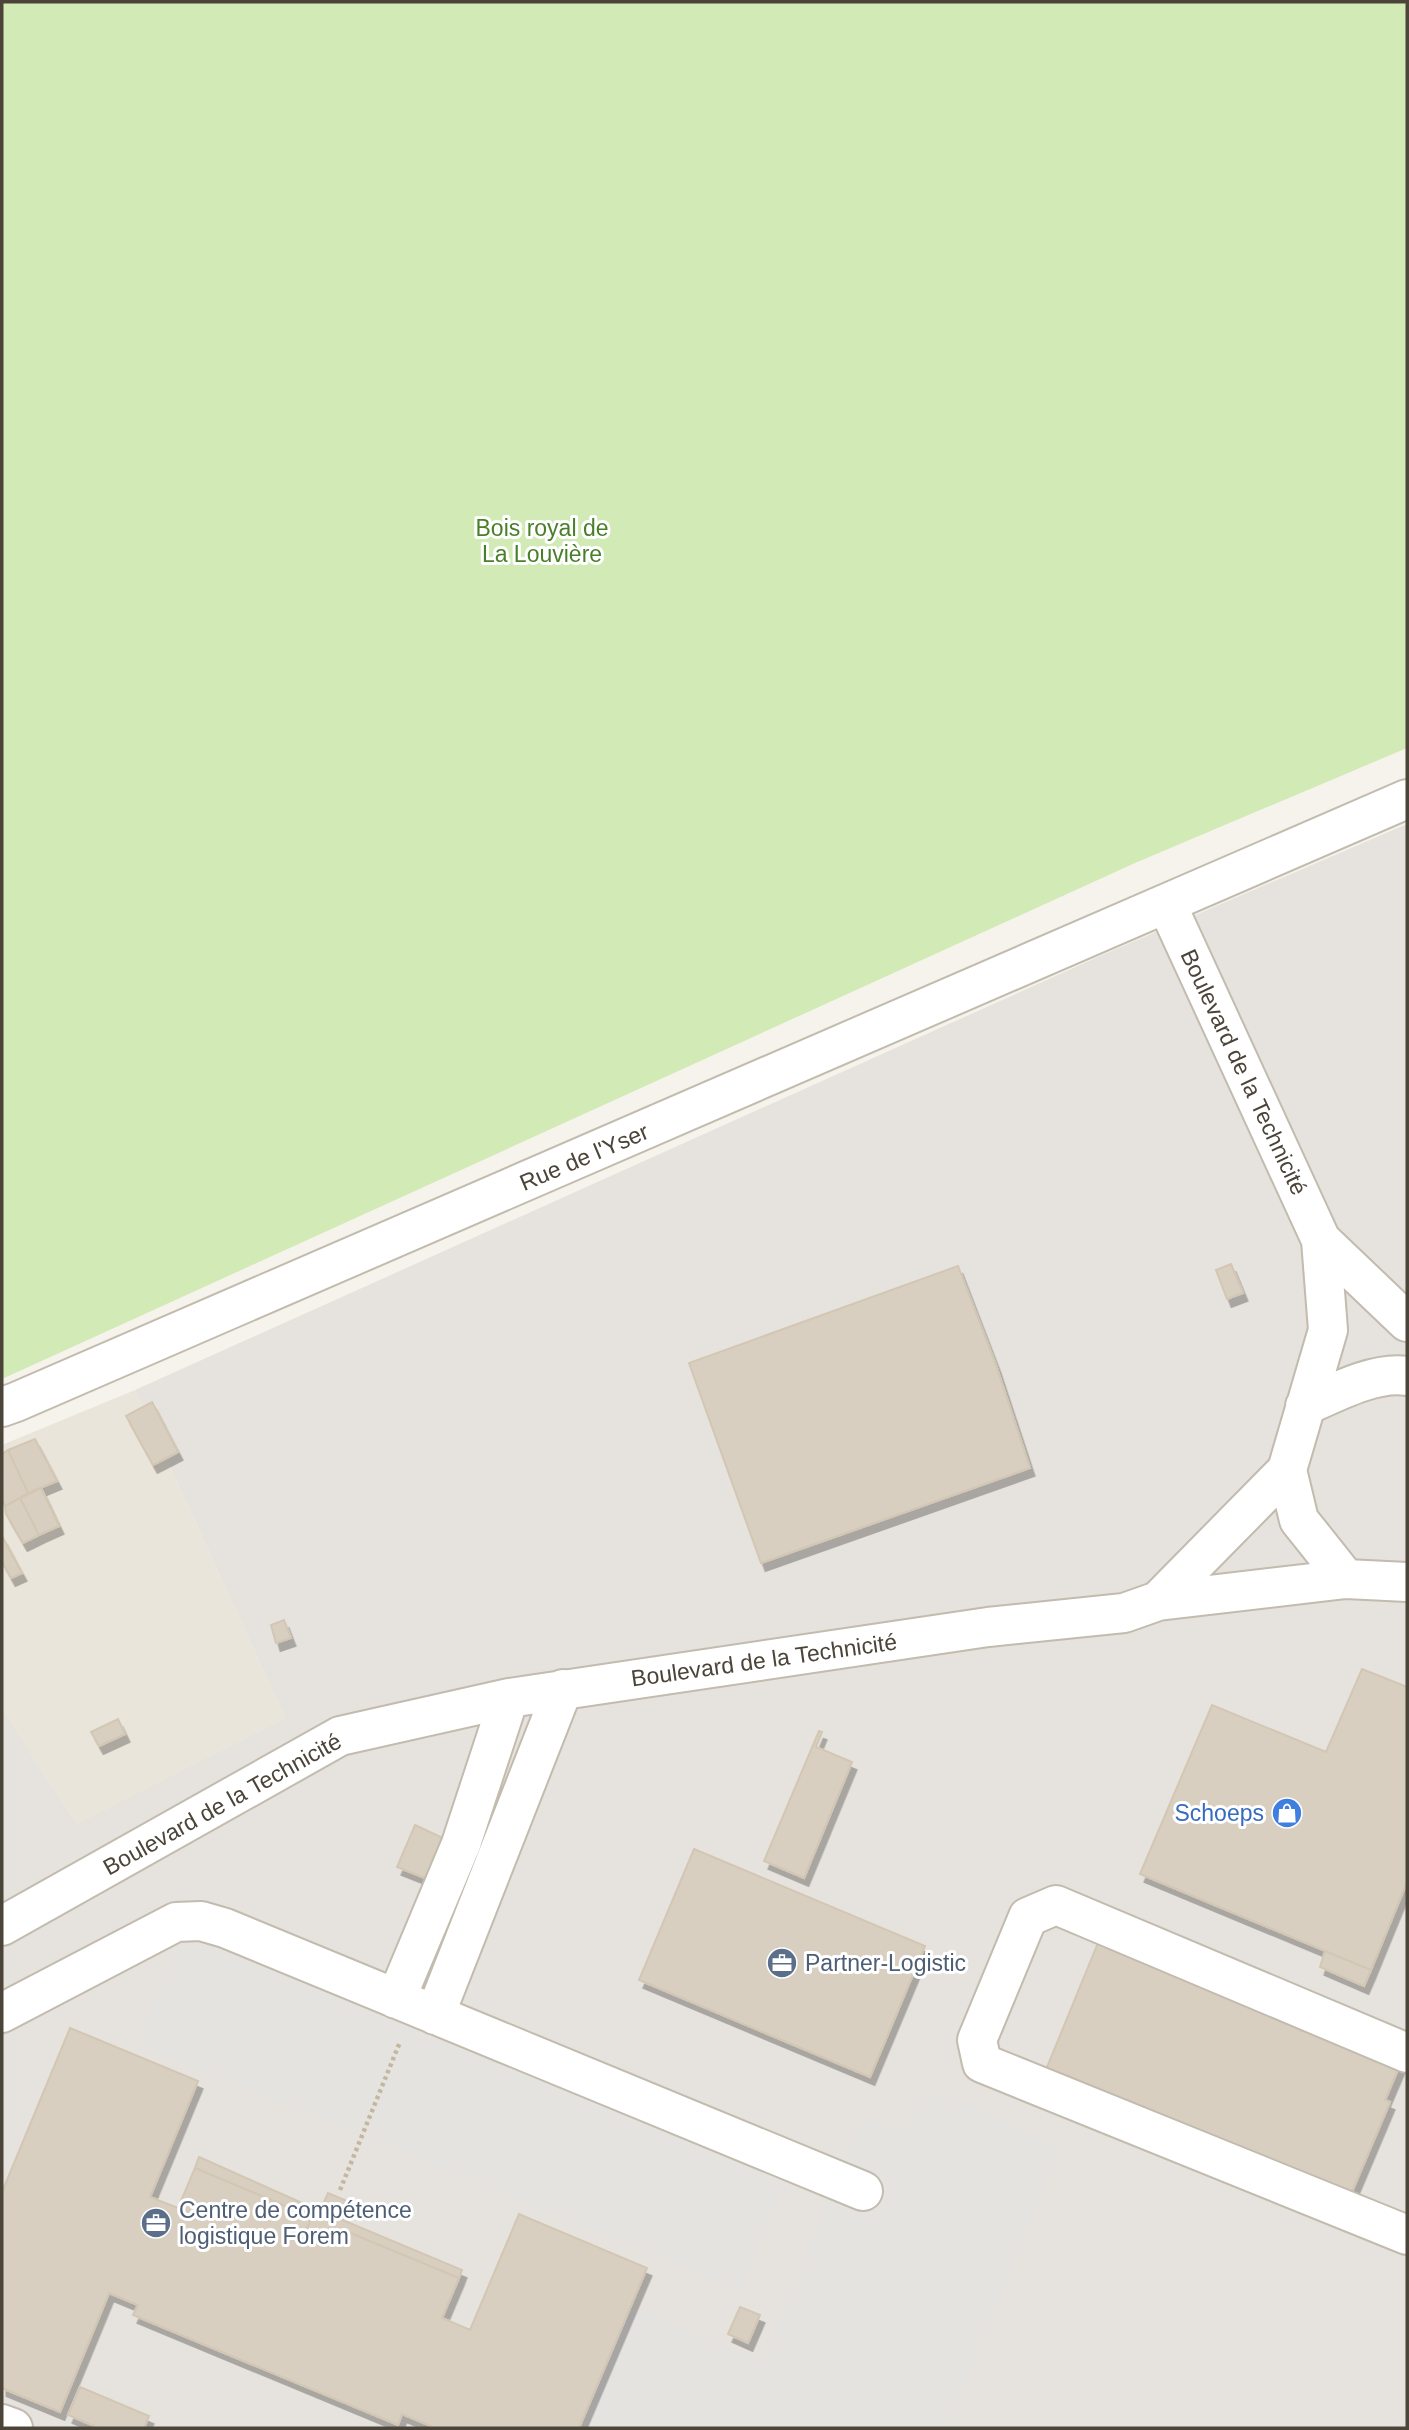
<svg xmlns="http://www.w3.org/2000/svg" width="1409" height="2430" font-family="Arial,sans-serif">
<defs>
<filter id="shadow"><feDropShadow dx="4.5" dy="8" stdDeviation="0" flood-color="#0004"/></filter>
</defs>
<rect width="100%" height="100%" fill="#f6f3ec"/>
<path fill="#eae5da" d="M135,1390L285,1718L76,1826L2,1708V1445Z"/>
<path fill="#e6e2dd" d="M1407,824V2428H2V1708L76,1825L285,1718L135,1390L1100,956Z"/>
<path fill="#d2eab5" d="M2,2H1407V748L1135,863L2,1379Z"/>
<path fill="#e5e3e0" d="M179,1944L218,1947L786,2182L740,2290L136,2043Z
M922,2085L1061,2147L947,2428H579L630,2306L763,2361L862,2115L903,2131Z"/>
<path fill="#d8cfc1" stroke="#d3c7b4" stroke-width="2" filter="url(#shadow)" d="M1231,1264L1243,1293L1227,1299L1216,1270Z
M958,1266L996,1365L1030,1468L761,1563L689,1363Z
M152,1402L178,1452L153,1465L126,1416Z
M35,1439L57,1481L28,1493L8,1450Z
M8,1450L28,1493L5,1506L2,1500V1454Z
M41,1488L59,1526L39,1535L20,1498Z
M20,1498L39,1535L23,1543L6,1514L5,1506Z
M2,1536L22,1573L11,1578L2,1562Z
M284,1620L291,1638L276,1643L271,1625Z
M1362,1669L1407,1687V1882L1371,1970L1140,1874L1212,1705L1326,1752Z
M118,1719L125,1734L99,1746L91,1732Z
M819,1731L822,1732L816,1747L852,1762L804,1878L764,1861Z
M415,1825L447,1840L430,1880L397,1867Z
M694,1849L925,1946L870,2077L639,1980Z
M1100,1938L1400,2065L1385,2100L1390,2102L1349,2199L1045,2072Z
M1325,1951L1371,1970L1364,1986L1320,1967Z
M70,2028L198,2081L150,2197L178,2208L195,2168L312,2217L306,2230L336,2242L341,2229L459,2278L442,2318L470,2330L519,2214L647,2268L579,2428H430L431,2426L402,2414L398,2425L133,2315L138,2305L109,2293L60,2412L2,2388V2192Z
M199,2157L320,2211L328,2193L347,2201L340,2219L462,2270L459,2278L341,2229L336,2242L306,2230L312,2217L195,2168Z
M740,2307L760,2315L748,2343L728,2334Z
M80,2387L149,2416L144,2428H99L68,2415Z"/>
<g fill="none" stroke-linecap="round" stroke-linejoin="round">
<g stroke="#c2bbae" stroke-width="42">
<path id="minor" d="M1321,1240L1407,1322
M1305,1406C1334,1393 1375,1371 1407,1376
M2,1407L16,1402L1407,799
M1287,1470L1299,1520L1346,1579
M1158,1601L1346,1579L1407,1582
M2,1926L340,1736L509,1698L988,1627L1124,1613L1158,1601L1287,1470L1328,1330L1321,1240L1167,905
M396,1999L461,1844L509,1698
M2,2013L176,1922L201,1921L225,1928L863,2191
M435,2015L563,1689
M1407,2053L1056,1905L1028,1917L977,2040L982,2063L1407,2235
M2,2424L13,2428"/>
</g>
<path stroke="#c4b79f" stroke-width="4.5" stroke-dasharray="3.5 3.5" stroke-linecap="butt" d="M340,2190L400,2042"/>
<use href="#minor" stroke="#fff" stroke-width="38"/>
</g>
<defs>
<g id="shop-disc" transform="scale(1.575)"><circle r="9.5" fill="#3f7fe0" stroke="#fff"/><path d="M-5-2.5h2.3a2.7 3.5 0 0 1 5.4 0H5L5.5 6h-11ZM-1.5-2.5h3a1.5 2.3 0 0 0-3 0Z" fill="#fff"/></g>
<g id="office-disc" transform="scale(1.575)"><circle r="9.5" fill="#5c6f8a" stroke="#fff"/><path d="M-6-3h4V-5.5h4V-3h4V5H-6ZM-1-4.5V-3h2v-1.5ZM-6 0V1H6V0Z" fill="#fff"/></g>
</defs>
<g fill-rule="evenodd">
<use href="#shop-disc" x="1287" y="1813"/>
<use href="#office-disc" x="782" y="1963"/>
<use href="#office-disc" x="156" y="2223"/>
</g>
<g text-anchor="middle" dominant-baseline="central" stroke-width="6" stroke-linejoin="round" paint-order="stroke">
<g font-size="23" fill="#4a7f2a" stroke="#fff">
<text x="542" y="528">Bois royal de<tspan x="542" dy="26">La Louvière</tspan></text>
</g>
<g font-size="23" fill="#4b4439" stroke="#fff">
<text transform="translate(1244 1072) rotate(65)">Boulevard de la Technicité</text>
<text transform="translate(584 1157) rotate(-23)">Rue de l'Yser</text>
<text transform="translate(764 1660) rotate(-8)">Boulevard de la Technicité</text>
<text transform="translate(222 1804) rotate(-29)">Boulevard de la Technicité</text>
</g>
<g font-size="23" fill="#366cbe" stroke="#fff" text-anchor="end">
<text x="1264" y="1813">Schoeps</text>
</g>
<g font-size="23" fill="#4e5e75" stroke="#fff" text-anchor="start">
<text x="805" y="1963">Partner-Logistic</text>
<text x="179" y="2210">Centre de compétence<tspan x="179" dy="26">logistique Forem</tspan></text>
</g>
</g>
<rect width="1409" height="2430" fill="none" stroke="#4b4439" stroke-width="7"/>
</svg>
